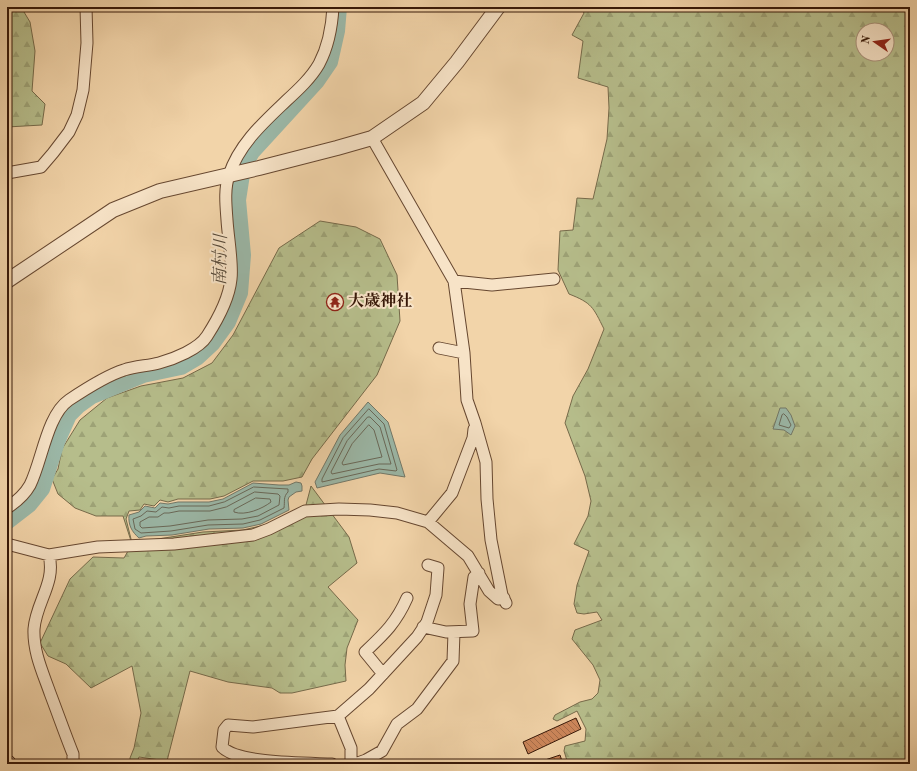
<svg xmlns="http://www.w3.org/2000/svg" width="917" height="771" font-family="'Old Standard TT','Noto Serif JP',serif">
<defs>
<pattern id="forest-firs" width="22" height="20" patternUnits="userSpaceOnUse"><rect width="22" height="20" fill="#b6bd8b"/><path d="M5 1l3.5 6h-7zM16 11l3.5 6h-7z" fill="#9da276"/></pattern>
<pattern id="building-back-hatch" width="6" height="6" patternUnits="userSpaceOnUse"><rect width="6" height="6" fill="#cd875b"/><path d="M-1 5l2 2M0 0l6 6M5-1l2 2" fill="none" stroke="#a76d49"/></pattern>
</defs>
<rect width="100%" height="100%" fill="#f2d4a9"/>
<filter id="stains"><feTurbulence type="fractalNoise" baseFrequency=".005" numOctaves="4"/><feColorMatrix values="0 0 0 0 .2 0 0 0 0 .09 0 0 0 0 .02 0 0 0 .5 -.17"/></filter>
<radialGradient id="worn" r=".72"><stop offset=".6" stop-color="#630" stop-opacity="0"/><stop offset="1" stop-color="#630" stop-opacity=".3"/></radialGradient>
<path fill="url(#forest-firs)" stroke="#766a4a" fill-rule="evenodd" d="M7,7H21L30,22L35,51L32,91L45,104L42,125L7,127Z
M581,7H910V764H568L564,751L565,746L585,741L586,729L577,711L557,721L553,719L555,715L580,702L592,699L598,693L600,680L593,665L572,639L575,630L602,620L597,612L584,614L577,613L574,604L577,585L589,551L574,544L588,516L591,501L585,476L565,423L573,396L588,369L604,329C593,307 592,303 569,294L558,270L560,231L573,230L577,198L593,199L607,139L609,108L608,87L578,78L583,41L572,35L584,13ZM863,30H887V54H863Z
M320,221L356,227L380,239L397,275L400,321L377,375L312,459L302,477L283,481H253L224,496L210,499H178L168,502L160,500L154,506L144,504L140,510L129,511L126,519L132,543L203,532L243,530L309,515L306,505L311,486L349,537L357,563L328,587L358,620L347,648L345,665L346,681L292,693H280L272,688L228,682L190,671L167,761L139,757L136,764H130V758L134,748L141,713L132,666L91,688L66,664L48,656L40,643L70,579L93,557L124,558L132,544L123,516H96L75,508L58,494L52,479L58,469L62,449L80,420L107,398L141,386L183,378L212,363L233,335L279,248Z"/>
<path fill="#9bb8a8" stroke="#737868" d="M368,402L388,422L405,477L380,473L317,488L315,482L340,435Z
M780,408H786L791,415L795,426L791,435L784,430L773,429Z
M296,482L301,483L302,486V491L296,492L289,497L288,500L289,510L261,524L243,528L209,529L172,535L146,536L139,538C132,532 128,525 129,515L139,512L145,506L155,508L160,503L168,504L178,502H209L223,499L253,483L279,485H289Z"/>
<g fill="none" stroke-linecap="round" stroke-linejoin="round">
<path stroke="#696858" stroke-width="1" d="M369,409L384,424L397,470L396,471L379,469L322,482V479L343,438Z
M784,414L787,417L791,425L789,428L779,425L782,415Z
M368,417H370L380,427L391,464H379L332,474L331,472L347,441Z
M369,425L374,430L382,457L343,465L342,463L352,444Z
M254,487L288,489V492C283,497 285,501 284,508L260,520L243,524L208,525L171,531L141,533L135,529L133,519L141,516L147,511L156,512L162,507L169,508L179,506H209L224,502Z
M255,492L278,494L280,496L279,505L258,516L242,519L208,520L170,526L142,528L140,526V522L149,517H158L164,513H169L179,511H210L226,507Z
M256,498L270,499L271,502C262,509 245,516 234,512V510Z"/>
<path stroke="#9bb8a8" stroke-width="16" d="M7,522L29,505L42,489L57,442L69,415L78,406L92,396L143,375L181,367L198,357L212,344L228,322L240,293L243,255L238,200L243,168L252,152L317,81L330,62L337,31L339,7"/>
</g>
<path fill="url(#building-back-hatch)" stroke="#371808" d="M576,718L581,729L528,754L523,742Z
M560,755L563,764H536V763Z"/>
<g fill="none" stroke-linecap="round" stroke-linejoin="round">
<g stroke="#664730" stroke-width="13">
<path id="minor" d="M372,138L454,281L464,353L467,400L475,423L486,462L487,499L491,540L502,595L506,603
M7,173L41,167L53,153L69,132L77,115L83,90L87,43L86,7
M454,281L492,285L554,279
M439,348L464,353
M7,508C16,502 25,494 30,485C42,461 47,415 69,400C84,390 108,375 124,370C135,366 148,366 159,363C174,359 199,349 207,336C218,319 229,299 231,279C233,264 228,237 227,220C226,206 224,189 229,175C239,144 264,122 286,101C298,90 311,78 319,64C328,47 332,26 333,7
M428,522L452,493L473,438L474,429
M7,544L49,555L98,547L174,544L253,535L269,529L305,511L339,509L370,510L397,513L428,522L468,556L489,591L498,599L504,598
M49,555C56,583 36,602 34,629C33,652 43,673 50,693C58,714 65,734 73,754V764
M423,627L446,632L473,631L470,604L474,577L479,573
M383,674L365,652C384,634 396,623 407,598
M338,716L351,748V764
M332,764C307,763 238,764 222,747L224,730L228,725L253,727L338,716L369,689L417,637L427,622L436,595L438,568L428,565
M355,764L366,760L382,751L397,724L417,709L453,661L454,632"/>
</g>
<g stroke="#664730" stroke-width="16">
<path id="tertiary" d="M7,281L113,210L160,191L259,168L337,148L372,138L423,103L457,62L498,7"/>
</g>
<g stroke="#371808" stroke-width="18">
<path id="secondary" d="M7,763L8,764"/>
</g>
<use href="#minor" stroke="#f7e3c7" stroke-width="11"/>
<use href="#tertiary" stroke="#f7e3c7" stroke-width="14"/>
<use href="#secondary" stroke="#f7e3c7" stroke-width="16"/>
</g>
<defs>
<g id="temple-ring" transform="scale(0.9)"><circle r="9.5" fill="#f7e3c7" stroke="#8f2418" stroke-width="1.5"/><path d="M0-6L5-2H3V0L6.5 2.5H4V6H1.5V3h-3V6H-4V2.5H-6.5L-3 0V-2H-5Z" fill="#8f2418"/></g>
</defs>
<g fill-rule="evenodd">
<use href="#temple-ring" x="335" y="302"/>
</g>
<g text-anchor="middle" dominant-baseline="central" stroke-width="4" stroke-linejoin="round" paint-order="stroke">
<g font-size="16" font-weight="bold" fill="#371808" stroke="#f7e3c7" text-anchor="start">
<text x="348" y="302">大歳神社</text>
</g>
<g font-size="17" font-style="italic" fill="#554838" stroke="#f7e3c7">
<text transform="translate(221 260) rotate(-89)">南村川</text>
</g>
</g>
<rect width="917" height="771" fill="none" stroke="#f2d4a9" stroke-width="24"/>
<rect x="8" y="8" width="901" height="755" fill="none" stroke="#371808" stroke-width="2"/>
<rect x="12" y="12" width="893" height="747" fill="none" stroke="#371808"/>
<g transform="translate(875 42) rotate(283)"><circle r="19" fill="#f7e3c7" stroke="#aa927b"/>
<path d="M0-3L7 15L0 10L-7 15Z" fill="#8f2418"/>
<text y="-6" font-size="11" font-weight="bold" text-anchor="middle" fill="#371808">N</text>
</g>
<rect width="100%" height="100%" filter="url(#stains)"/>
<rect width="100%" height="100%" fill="url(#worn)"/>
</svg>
